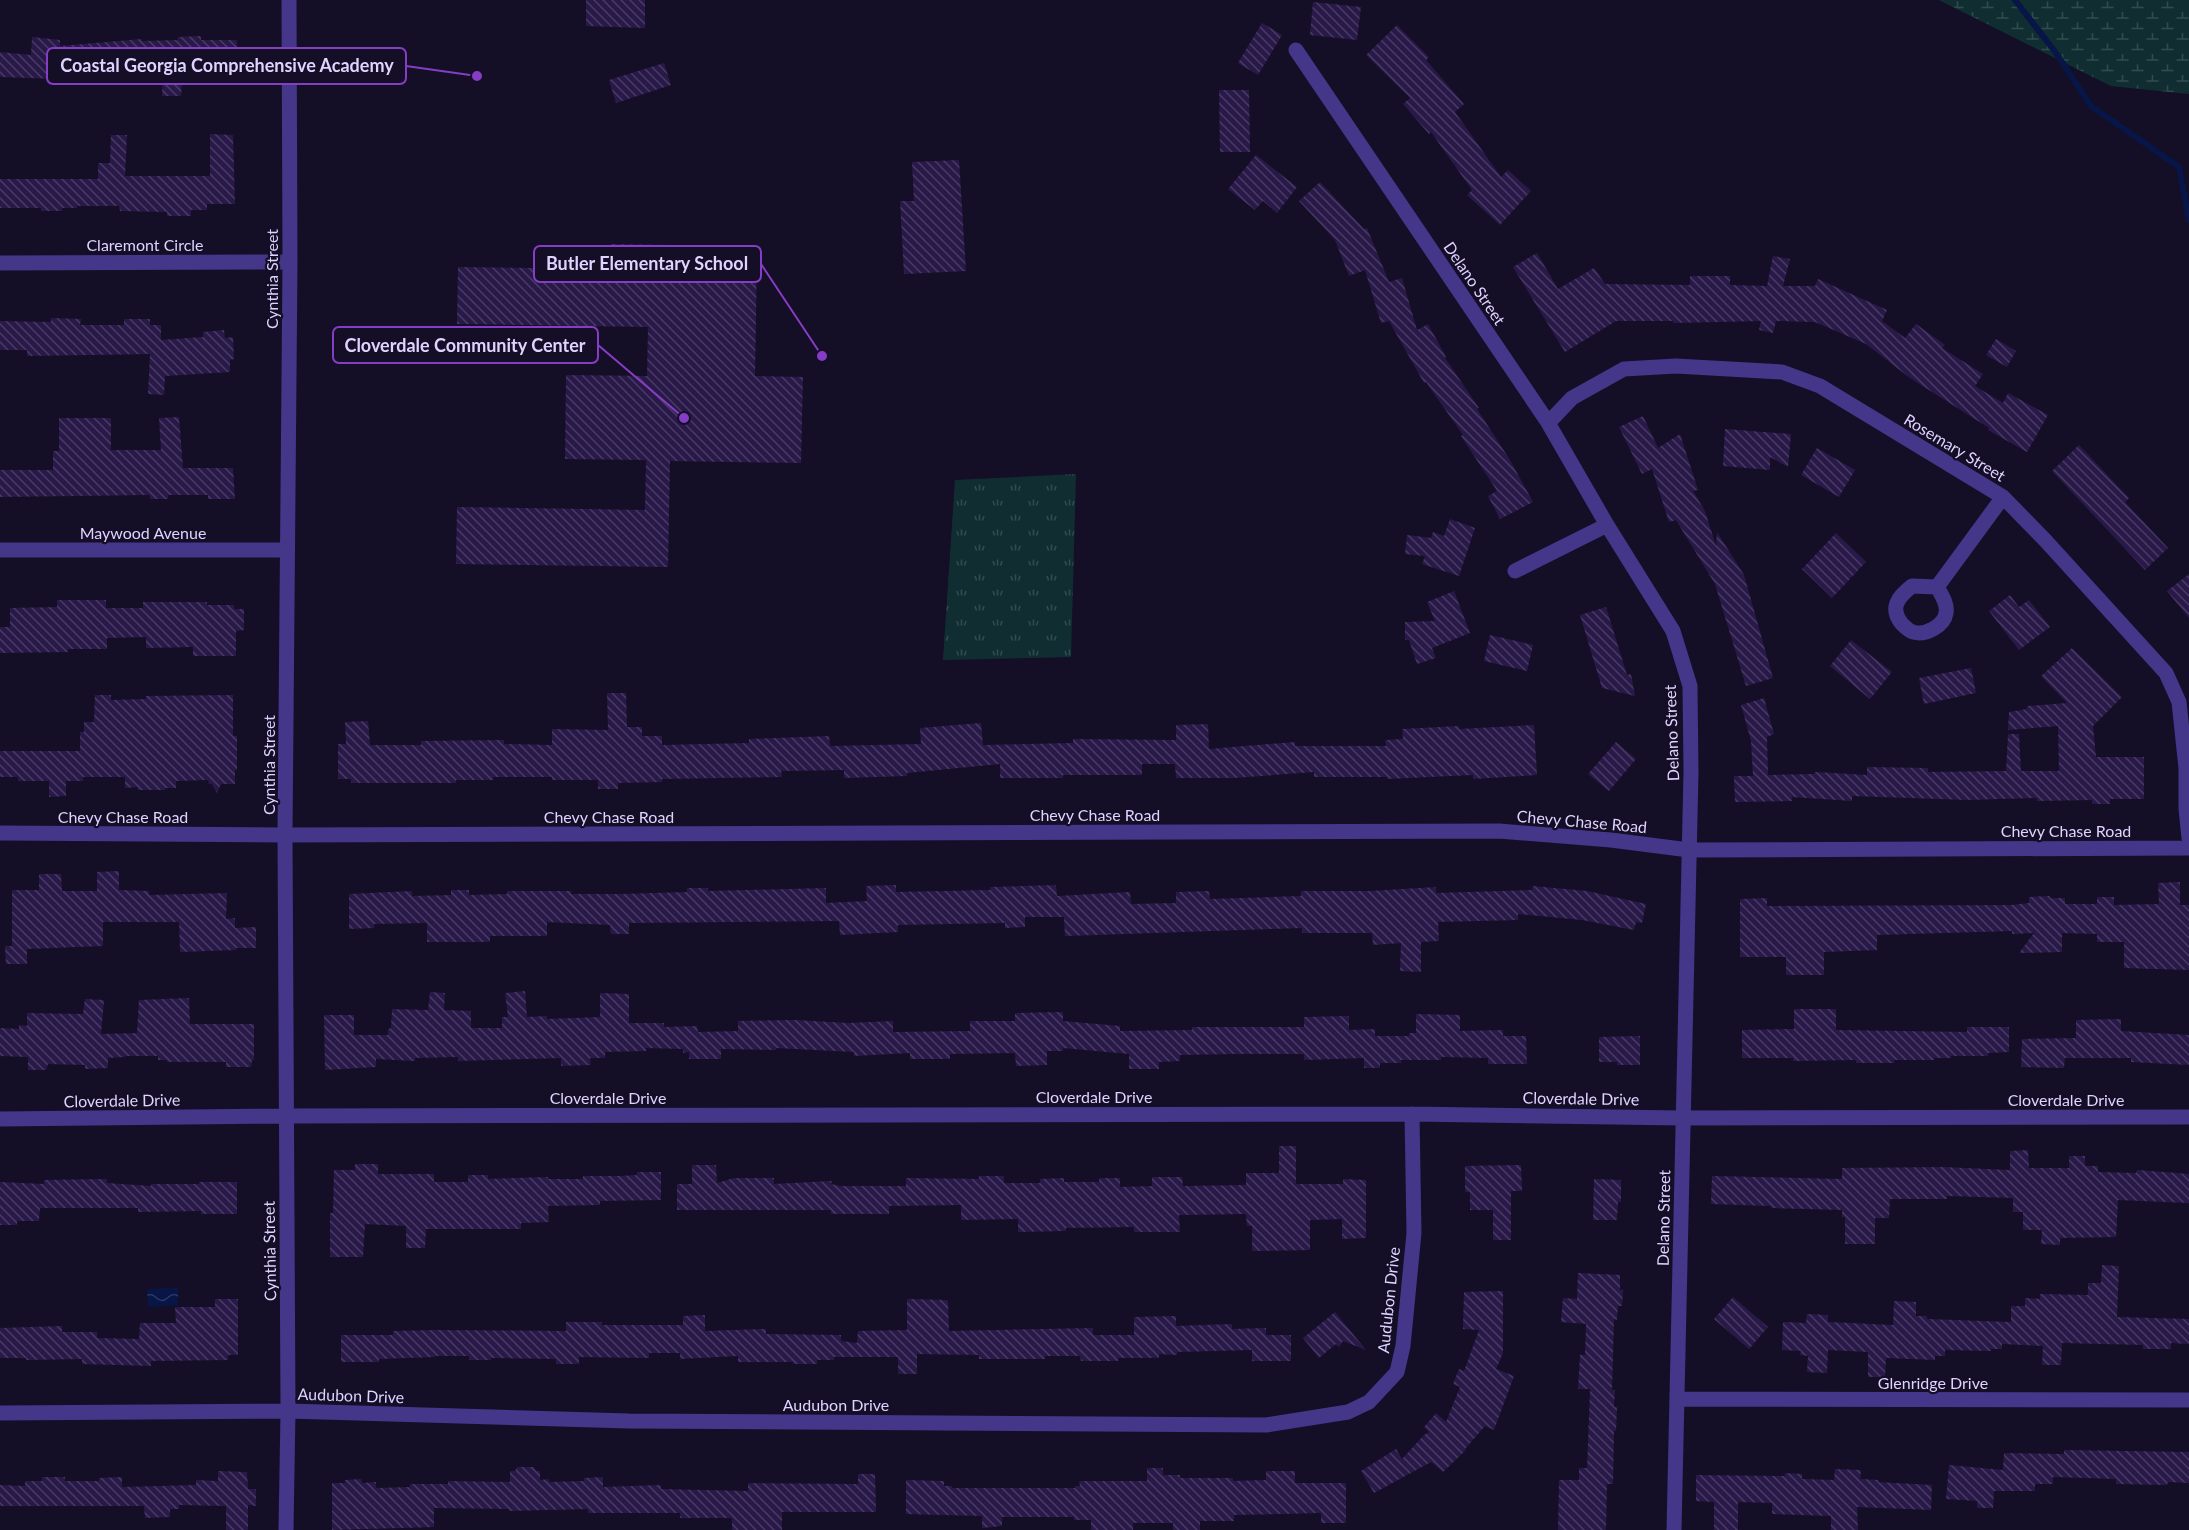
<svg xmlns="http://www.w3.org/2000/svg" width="2189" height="1530" font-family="Lato,sans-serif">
<defs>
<pattern id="wetland-marsh" width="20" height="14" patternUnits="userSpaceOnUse" patternTransform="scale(1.5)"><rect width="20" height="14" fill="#102e31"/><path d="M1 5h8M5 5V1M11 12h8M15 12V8" fill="none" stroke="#324b50"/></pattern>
<pattern id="park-tufts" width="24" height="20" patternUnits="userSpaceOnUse" patternTransform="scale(1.5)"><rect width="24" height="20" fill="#102e31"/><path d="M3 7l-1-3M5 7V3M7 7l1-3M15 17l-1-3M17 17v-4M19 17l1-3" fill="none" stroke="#324b50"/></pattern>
<pattern id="water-waves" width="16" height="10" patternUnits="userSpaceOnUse" patternTransform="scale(1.5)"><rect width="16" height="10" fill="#071647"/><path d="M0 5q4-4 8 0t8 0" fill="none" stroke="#2b3763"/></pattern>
<pattern id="building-back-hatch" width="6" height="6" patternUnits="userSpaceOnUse" patternTransform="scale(1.5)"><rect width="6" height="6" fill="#291949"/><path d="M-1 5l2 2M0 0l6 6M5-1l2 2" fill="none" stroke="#483a64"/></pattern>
</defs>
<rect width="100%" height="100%" fill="#150e27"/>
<path fill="url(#wetland-marsh)" d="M1939,0H2189V94L2111,86Z"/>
<path fill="url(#park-tufts)" d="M1076,474L1071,657L943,660L955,480Z"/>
<path fill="url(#water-waves)" d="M178,1288V1305L148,1307L147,1289Z"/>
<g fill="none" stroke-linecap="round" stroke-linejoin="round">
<path stroke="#071647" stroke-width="6" d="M2015,0L2056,53L2091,106L2179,167L2189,220"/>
</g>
<path fill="url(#building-back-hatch)" d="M586,0H645V28L586,26Z
M1313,2L1361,7L1357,40L1310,35Z
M1262,23L1282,35L1258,75L1238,63Z
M1397,25L1429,57L1426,60L1464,104L1455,112L1501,177L1508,170L1531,191L1500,225L1467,195L1472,190L1431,132L1429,134L1403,104L1410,98L1366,55Z
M201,36V40H237L238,72L205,73V85L182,83L181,96H162L163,69L57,77V79L0,77V52L31,55L32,37L60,40V46L142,39V41L178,40V37Z
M664,63L671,85L616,103L609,80Z
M1219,90H1249L1250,152H1220Z
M210,134L233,135L235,204H207V210H191V216H167V212L120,211L119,206H77V208H62V211H41V208H0V179H98V163H110L111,135H127L125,176H210Z
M1256,155L1297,187L1277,213L1263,201L1255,210L1228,189Z
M959,160L966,271L904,274L900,201H914L912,162Z
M1320,182L1364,229L1367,228L1389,282L1402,278L1417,330L1428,324L1446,357L1445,358L1479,408L1477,409L1510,460L1533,502L1500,519L1488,496L1497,491L1461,436L1463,435L1426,382L1424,383L1389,321L1381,323L1365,270L1349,276L1335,240L1299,201Z
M611,244L672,245V255L757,256L755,376L803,377L801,463L670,461L668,567L456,564L457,507L645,510L646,460L565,459L566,375L647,376L648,327L457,324L458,267L610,269Z
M1537,253L1558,289L1594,268L1605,284L1690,285V276H1730V285L1767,286L1773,256L1790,259L1783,286H1815L1818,279L1887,310L1882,321L1905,338L1916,324L1945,345L1942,348L1983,374L1975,386L2003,403L2008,393L2048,415L2027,452L1988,430L1989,428L1910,378L1866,344L1815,322L1776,321L1773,333L1759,330L1761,321L1673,323L1674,321H1616L1565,352L1513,267Z
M51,318L81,319L80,325H124V319H150V325H161V340L203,337V332L224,330L225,338L233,337L234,359L230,360V372L165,376L164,395L148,394L150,354L27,356V350H0V321L51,322Z
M1996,339L2016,351L2007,367L1986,355Z
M1643,416L1658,448L1680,434L1698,490L1693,491L1705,511L1716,546L1717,532L1744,575L1773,678L1746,686L1715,584L1676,520L1669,522L1652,469L1642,474L1619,427Z
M179,417L183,468H233L235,499H208V495H168V499H150V495L0,497V470H53V451H59V418H111V450H161L159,418Z
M1725,429L1791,434L1788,467L1770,457V470L1723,466Z
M2079,445L2129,498L2125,502L2168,548L2145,570L2052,471Z
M1817,448L1855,470L1839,497L1801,475Z
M1450,519L1475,528L1459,576L1422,564L1425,556L1405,554L1407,535L1431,538L1433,532L1444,536Z
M1836,533L1866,562L1832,598L1802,569Z
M2189,574V618L2167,591Z
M1454,591L1470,633L1432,648L1436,658L1417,664L1409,640H1405V622L1435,621L1427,602Z
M2010,595L2019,607L2029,600L2050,627L2019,650L1989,611Z
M57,600H106V608H143V602H207V605H234V609H244V630L236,631V656H193V647L146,648V637L107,638V649H68V652L0,653V627H10V608L57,607Z
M1606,607L1627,675L1631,674L1635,696L1602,688L1580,615Z
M1490,635L1533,645L1527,671L1484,661Z
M1851,640L1892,672L1870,699L1830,666Z
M2072,648L2122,697L2093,726L2096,757H2144V799H2110V804H2092V800L2037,801V798L1967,800L1852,796V801L1792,797V801L1735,802L1734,776H1753L1751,741L1741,705L1764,698L1774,734L1767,737L1768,775L1814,774L1815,772L1867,775V767L1928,768V772L2006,771L2008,734H2019L2021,771H2059L2058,726L2008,730L2009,712L2027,709V706L2067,703L2041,676Z
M1971,668L1976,693L1924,704L1919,678Z
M607,693H626L627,727H642V736H662V745L749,743V739L829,736L830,746L921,744L920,728L981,723L983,745L1073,743V739L1176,740V725L1208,724L1209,749L1295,742V746H1386L1385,740L1403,739L1402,729L1459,726V729L1534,725L1537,775L1473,779V775L1387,779V777H1314V772L1234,778H1176L1175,764H1142V775H1063V778H1000V764L907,773V776L844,778V770L781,771L782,777L662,779V782L618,783V789H598V780H552V777H493V780H456V783H351V779H338V744H346L345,722L368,721L370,745H421V741L504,740V744L552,745V729L608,730Z
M95,695H111V700L146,699V696L233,695V736H237V770H235V784H221L217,793L212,784H209L208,780L176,781V788H165V790H138L137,787L125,788V777H83V781H66V796L49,797V781H18V777H0V751H80V732H84V722H94Z
M1616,742L1636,759L1609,791L1588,774Z
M119,871V890L149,891V895L227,893L226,919L235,918V928L256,927V948H236V950L180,952L179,922H103V946L27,949V964H6L5,946H12V890H39V874H61L62,891H97V872Z
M2180,882V905H2189V970L2124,968V942H2097V934L2062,933V952L2019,953L2034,933L2012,934V931L1877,935V950L1824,952V975H1786V957H1740V899L1767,898V906L2011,905L2029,903V897L2050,896V898H2065V904H2097V897H2114V905L2159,904L2158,883Z
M896,885V892L990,890V887L1056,885L1057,896L1130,892L1131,904L1176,903V892L1209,891L1210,899L1301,896V891H1370L1436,887V893L1532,890L1533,886L1587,891L1646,904L1642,923L1636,922L1634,930L1582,920L1518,914V920L1438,922L1439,941L1421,942V972L1400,971L1401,943L1373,945L1372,933H1302V928L1065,936L1064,917H1025V927L1005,928V923L898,925V932L840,935L839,921L629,923V934H611L610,925L547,922V936H490V942H427V923L374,924V928L349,929V894L412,891V896L451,895V890H469V895L507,894V891H571V894H620L687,892V888H708V891L826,888V903L867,901L866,886Z
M525,991L527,1017L547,1016V1019L600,1017V993L629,994V1023H664V1027L697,1026L698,1032L738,1031V1021L795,1020L848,1023L893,1021V1032L970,1031V1021H1015V1013L1063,1012V1021L1120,1026V1031L1192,1030V1027H1304V1017L1349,1016V1030L1375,1029V1036H1409V1033H1416V1014L1460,1015V1031L1503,1030V1036H1526L1527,1064H1488V1058L1441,1057V1060H1401V1063H1380V1068H1364V1058L1304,1060V1054H1233L1180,1055V1061L1159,1062V1069H1129V1054L1063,1048V1051H1047V1065L1016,1066L1015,1053L950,1054V1059H910V1053L854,1056V1052L776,1048V1050L721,1049V1059H689V1052L683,1053V1049L646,1048V1051L605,1052V1058H590L591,1065L561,1066V1058L458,1061V1057L415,1058V1061L376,1059V1067L325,1070L324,1015H354V1035H388V1029L391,1028L392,1009L428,1010L430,992L445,993L444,1010L471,1011V1028H502V1017H508L505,993Z
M189,998L190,1024H254V1060H252L251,1067H226V1062H167V1060H158V1056H125V1057L108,1058V1068L85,1069V1065L48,1064L46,1070H28V1057L0,1056V1028L19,1029V1025L27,1026V1013L83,1014L85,999L104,1000L101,1034L137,1033L139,1000Z
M1794,1009H1836V1030L1967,1032V1027H2009V1052L1988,1053V1056H1951V1058H1934V1060H1894V1063H1856V1060L1793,1061V1058H1742V1030L1794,1029Z
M2121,1019V1031L2189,1035V1065L2131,1062V1058H2065L2064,1068L2021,1067L2022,1039L2076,1038V1020Z
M1640,1036V1065H1617V1062H1599V1037Z
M1279,1146H1296V1184H1343V1179L1366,1180V1238L1342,1239V1219L1310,1220V1250L1252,1251V1226H1247L1246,1214L1179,1215L1180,1232H1134V1227L1066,1228V1231L1018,1232V1219L961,1220V1205L889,1206V1214H831V1210H677V1184H692V1165H716L717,1183L734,1178H774V1184L832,1181L831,1184L840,1186H906V1178L979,1179V1176H1004V1183H1040V1179L1064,1178V1182H1099V1178H1120V1187L1152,1186V1177H1182L1183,1186L1246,1185V1173H1279Z
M2028,1150L2029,1168H2069V1156H2085V1166H2098V1172L2136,1173L2137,1170L2189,1174V1203L2118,1200L2116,1237L2060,1238V1245L2041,1244L2042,1230H2023V1212H2013V1198L1947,1196V1199H1890L1889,1218H1875V1244H1845V1217H1842V1210L1771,1208V1206L1711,1204L1712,1176L1842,1179V1168L1943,1167L2010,1170V1151Z
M355,1164H378V1174H434V1182H468V1175H488V1179L548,1177V1179H583V1176H620L637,1175V1172H661V1200L600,1201V1205L548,1206L549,1222L521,1223V1229H426L425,1248H406V1226L365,1224L363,1257H330V1213H333L334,1170H355Z
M1521,1165L1522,1191H1511V1240H1493V1210H1470V1192H1465V1166Z
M107,1179V1183L151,1186V1184H199V1182H237V1214H201V1211L138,1212V1208H40L39,1221H17V1225H0V1182L44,1184V1180Z
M1594,1179L1621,1180V1202H1618L1617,1220H1593Z
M2102,1265L2119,1266L2117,1317L2189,1319V1344L2171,1343V1349H2143V1345L2062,1343L2061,1365H2042L2043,1346L2002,1344V1349H1991V1351L1945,1350V1356H1935V1360L1886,1358L1885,1377H1868V1352L1828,1350L1827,1373L1807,1372L1808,1356L1800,1355L1801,1351L1782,1350L1783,1322L1806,1323L1807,1314L1828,1315V1322L1893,1325L1894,1301L1916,1302V1316H1927V1319L2011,1322V1306H2025V1298L2040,1299V1294L2088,1295V1283H2101Z
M1578,1273L1620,1275V1290H1623L1622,1306H1618L1617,1320L1614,1319L1612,1390H1615L1614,1407H1617L1616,1431H1614L1613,1484H1607L1606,1530H1558L1559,1480H1579V1468H1587L1590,1389H1578L1580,1355H1585L1586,1324L1561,1322L1563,1298L1577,1299Z
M1503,1291V1353L1496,1369L1514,1376L1494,1430L1485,1426L1465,1449L1466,1450L1443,1472L1431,1462L1374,1493L1361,1471L1396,1449L1402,1459L1424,1435L1429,1432L1424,1427L1436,1413L1446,1422L1460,1387L1453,1384L1459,1369L1464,1371L1479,1330L1463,1329L1464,1292Z
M1733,1297L1768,1327L1749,1349L1714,1319Z
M215,1299H238V1355H228V1360L151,1361V1366L82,1364V1359L26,1360V1358H0V1328L62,1326V1332H97V1338L139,1339L140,1323H176L175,1307H215Z
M907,1299L948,1300L949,1331L1093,1328V1335H1134V1317L1176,1316V1326L1232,1324V1329L1266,1328V1335H1291V1361H1252V1350L1177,1352V1355L1159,1354V1358H1118V1361H1081L1080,1356H1045V1359H979V1355L917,1354V1374H898V1357H834V1360H817V1364H793V1362H738V1356L680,1359V1353H649V1358L579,1357V1364H556V1359L491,1358V1360H469V1356H435V1357L379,1359V1362H341V1335H393V1331L435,1330L566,1331V1322H602V1325H683V1316L705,1315V1331L766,1329V1334L841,1335V1341L857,1343L858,1331L907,1330Z
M1335,1312L1366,1350L1343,1341L1339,1347L1336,1344L1319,1358L1303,1338Z
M2064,1450L2189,1452V1483L2168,1482L2167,1485L2116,1484V1479L2053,1477V1484H2035V1491H1994L1993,1508H1977V1501L1946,1499L1949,1465L2003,1470L2004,1453L2064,1454Z
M517,1467H534L536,1471H540V1480L549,1479V1482L584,1481V1478L603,1477V1487L661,1485V1489L748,1491V1483L858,1484V1474H875L876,1512H782V1530H732V1518H680V1513H588V1509L509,1511V1509L434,1508V1527L332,1530V1483H345V1480L361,1479L362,1483L376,1482V1488L410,1487V1484H448V1481L510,1482V1471H515Z
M1147,1468H1163V1475H1180V1478H1233V1481L1266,1480V1471H1295V1483H1346V1523H1321V1513L1234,1515V1521H1200V1530H1173V1523H1133V1530H1091V1520H1074V1517H1002V1526L982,1528V1516L906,1514V1480L944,1481V1486H952V1488H1075V1486H1080L1079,1481H1147Z
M1835,1469L1861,1470L1860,1479L1879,1480L1878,1482L1932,1485L1931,1510L1857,1507L1858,1530H1831V1516L1772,1514V1503L1738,1502V1530H1714V1502L1696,1501V1475L1785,1476V1473L1802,1474V1479L1834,1480Z
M218,1471L247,1472L248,1489H256V1506L248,1505V1530H226V1506L179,1505V1509H170V1517L145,1518L144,1506H0V1485L25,1486V1481H42V1477H65V1481H99V1478L122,1477V1487L196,1485V1480L218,1481Z"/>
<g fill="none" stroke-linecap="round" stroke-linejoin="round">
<path stroke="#443689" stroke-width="15" d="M1296,50L1547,421L1607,525L1673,631L1690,686L1691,772L1674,1530
M0,263L290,262
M1547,421L1553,418L1572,398L1624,369L1676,366L1782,372L1820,386L2003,497L2045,540L2166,673L2179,702L2186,768V809L2189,838
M0,550H287
M1515,571L1607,525
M1937,587L1912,586C1898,597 1889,608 1902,624C1905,627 1909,631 1913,632C1925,636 1944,626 1946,613C1948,604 1941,594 1937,587L2003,497
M0,833L285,835L1499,831L1611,840L1689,850L2189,848
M0,1119L285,1116L1412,1114L1682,1118L2189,1117
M1678,1399L2189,1400
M0,1413L288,1411L629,1421L1266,1425L1348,1412L1369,1402L1397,1372L1403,1346L1414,1233L1412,1114
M286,1530L288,1411L285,835L290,262L289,0"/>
</g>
<g text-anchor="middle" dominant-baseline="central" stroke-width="4.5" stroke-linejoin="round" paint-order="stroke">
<g font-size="16" fill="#ded4ff" stroke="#150e27">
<text x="145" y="244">Claremont Circle</text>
<text transform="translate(271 279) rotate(-90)">Cynthia Street</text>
<text transform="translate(1475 283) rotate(56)">Delano Street</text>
<text transform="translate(1955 447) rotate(31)">Rosemary Street</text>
<text x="143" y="532">Maywood Avenue</text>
<text transform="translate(1671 733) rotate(-92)">Delano Street</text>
<text transform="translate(268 765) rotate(-90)">Cynthia Street</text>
<text x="1095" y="814">Chevy Chase Road</text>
<text x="123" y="816">Chevy Chase Road</text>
<text x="609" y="816">Chevy Chase Road</text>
<text transform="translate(1582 821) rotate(5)">Chevy Chase Road</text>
<text x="2066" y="830">Chevy Chase Road</text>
<text x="1094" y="1096">Cloverdale Drive</text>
<text x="608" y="1097">Cloverdale Drive</text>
<text transform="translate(1581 1098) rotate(1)">Cloverdale Drive</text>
<text x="2066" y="1099">Cloverdale Drive</text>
<text transform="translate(122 1100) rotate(-1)">Cloverdale Drive</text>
<text transform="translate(1663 1218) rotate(-89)">Delano Street</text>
<text transform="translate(269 1251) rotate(-91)">Cynthia Street</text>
<text transform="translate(1388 1300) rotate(-84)">Audubon Drive</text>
<text x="1933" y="1382">Glenridge Drive</text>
<text transform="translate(351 1395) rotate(2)">Audubon Drive</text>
<text x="836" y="1404">Audubon Drive</text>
</g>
</g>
<path fill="none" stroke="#853dc5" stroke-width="2" d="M477 76L406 66M822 356L761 264M684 418L598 345"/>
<g fill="#853dc5" stroke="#150e27" stroke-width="2">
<circle cx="477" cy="76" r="6"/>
<circle cx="822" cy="356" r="6"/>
<circle cx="684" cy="418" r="6"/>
</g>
<g fill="#150e27" stroke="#853dc5" stroke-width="2">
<rect x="47" y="48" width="359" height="36" rx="6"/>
<rect x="534" y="246" width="227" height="36" rx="6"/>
<rect x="333" y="327" width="265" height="36" rx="6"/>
</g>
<g font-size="18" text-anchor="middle" font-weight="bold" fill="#ded4ff">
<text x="227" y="72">Coastal Georgia Comprehensive Academy</text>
<text x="647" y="270">Butler Elementary School</text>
<text x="465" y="352">Cloverdale Community Center</text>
</g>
</svg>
